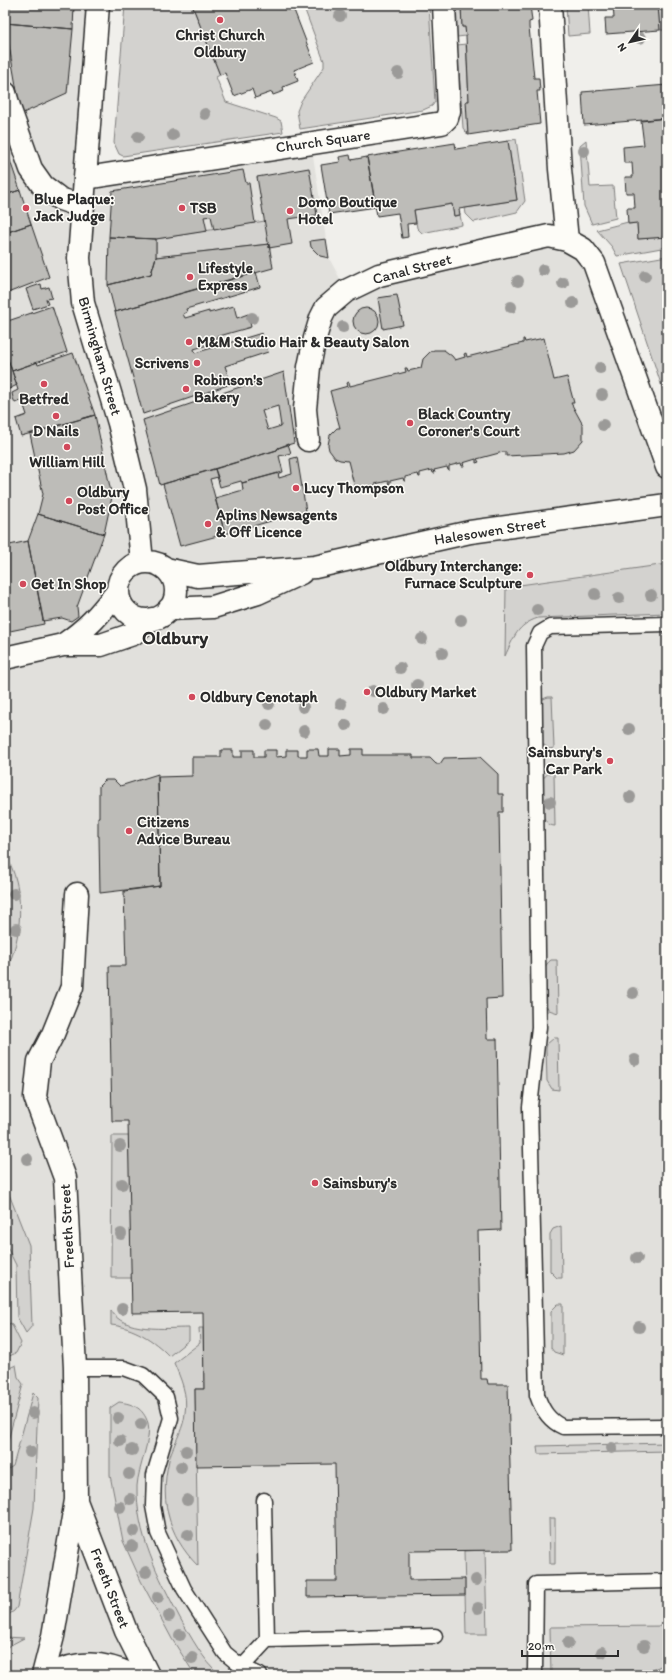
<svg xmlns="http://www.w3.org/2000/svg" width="672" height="1680" font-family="Itim,sans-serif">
<rect width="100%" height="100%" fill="#f0efeb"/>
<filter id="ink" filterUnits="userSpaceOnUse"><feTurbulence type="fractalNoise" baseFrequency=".025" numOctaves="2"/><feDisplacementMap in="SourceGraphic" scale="8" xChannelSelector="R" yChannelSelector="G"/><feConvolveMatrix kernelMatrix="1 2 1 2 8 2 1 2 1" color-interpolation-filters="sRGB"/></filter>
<g filter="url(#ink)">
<path fill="#e1e0dc" d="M5,5H98L86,177L311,143L329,258L346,290L523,242L583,249L667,467V1675H5V391L17,385L5,351Z"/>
<path fill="#d3d2cf" stroke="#7f7e7d" d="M125,5H192L220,75L216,77L226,102L276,118L281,121L283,132L123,156L119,154L114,143Z
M303,5H429L435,102L432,106L423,110L300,129L297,111L301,101L324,67V61Z
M455,5H461L462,27H465L466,36L457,37Z
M566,5H588L590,34L568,36Z
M658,5H667V30H660Z
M466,44L469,101H467L468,135L463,128L457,45Z
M516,139L525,201L517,212L474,222L466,214L465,208L517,200L508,141Z
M586,140L590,187L613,186L616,218L592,224L584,206L580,145Z
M452,204L454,216L460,215L462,225L422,233L417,228L414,210Z
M265,221L269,244L156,257V239Z
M628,222L629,224L637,223L638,239L667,237V247L617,256L612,247L597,230Z
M667,256V261H665L667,270V402L621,264Z
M667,564V613L538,618C517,625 514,637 505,656L506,587Z
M548,697H552L554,748L549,749L543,744L541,739V703L543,699Z
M549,773H554L555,826C549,826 545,821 543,816C542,810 540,785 542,780C544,777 546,775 549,773Z
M5,855C26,886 23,940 5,972Z
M551,960H557L558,1013L549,1010L546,1005C545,992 538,969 551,960Z
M554,1038H558L559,1090L552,1089L547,1081L546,1048L547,1044Z
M112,1136H129L132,1278H111Z
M5,1184L29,1245L32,1326L26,1333L17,1317L16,1265L5,1243Z
M561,1226L562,1278H557L550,1271V1234L553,1229Z
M558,1304H563V1355L554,1352L551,1348V1311Z
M111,1310C122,1333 167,1328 189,1328V1340L169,1356C154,1340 133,1327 111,1325Z
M11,1323L21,1343L16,1353L5,1358V1326Z
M199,1328H203L204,1389H195L198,1566C167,1535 158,1496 171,1453C176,1440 184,1427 185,1413C188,1395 181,1379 174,1363L200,1343Z
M16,1365L18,1377L23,1384L5,1452V1394L10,1392L5,1382V1370Z
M33,1393L38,1398L34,1508L17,1607L14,1611L5,1617V1471L13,1466Z
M119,1402C134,1404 143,1408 148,1423C152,1438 138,1468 137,1486C136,1534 158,1576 180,1618C191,1637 203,1660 220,1675H195L172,1639L141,1581L123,1541L110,1475V1408Z
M667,1443V1451L538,1454L537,1446Z
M549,1518H555V1564H550Z
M485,1550L487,1634H466L464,1551Z
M667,1626V1663L641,1675H551L550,1627Z
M5,1637L24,1638L5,1648Z"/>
<path fill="#bdbcb8" stroke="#2b2b2b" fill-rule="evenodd" d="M5,5H74L73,29L5,23Z
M192,5H292L314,62L294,70L298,81L283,87L284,91L273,95L272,92L255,98L252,89L234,96L225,73L220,75Z
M461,5H530L532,21L529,22V27L534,78H539L540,91H537L540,124L468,135L466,101H469L466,36L465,27H462Z
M613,5H658L660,30L606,34L605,18H614Z
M5,23L73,29L67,93L21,114Z
M667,85V118L584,125L582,92Z
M667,118V237L638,239L637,223L628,224L627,208H635L634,193H626L625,177H633L632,163H624L623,147L644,145L641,121Z
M508,141L517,200L459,209L460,215L454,216L452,204L414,210L416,223L407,224L408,237L402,238L398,213L377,216L367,157L455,143L456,149Z
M5,146L20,190L5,195Z
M350,155L351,160L367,157L376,207L329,214L321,165L340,162L339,157Z
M309,168L317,215L288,219L292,244L269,248L257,177Z
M243,170L246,183H249L255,223L214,230L211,216L204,217L207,231L156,239L109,237L112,191Z
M20,190L31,224L5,233V195Z
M31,224L49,277L5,294V233Z
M109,237L156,239V257L151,274L108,285Z
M326,239L329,258L320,256L311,247L310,241Z
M269,244L273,268L115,312L108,285L151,274L156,257Z
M256,272L260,287L186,309L187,312L183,314L185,318L209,311V313L234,306L237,318L248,314L251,327L216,337L218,342L194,349L195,353L262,333L268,352L225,366L231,384L143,414L115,312Z
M41,284L42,289L49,287L52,298L46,299L48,304L33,309L26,289Z
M397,295L403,325L383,329L378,298Z
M52,306L67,352L12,371L5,351V322Z
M353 321a13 13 0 1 1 26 0a13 13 0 1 1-26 0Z
M544,338L554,380L567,377L574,403H571L583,425V440L574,450L564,453L506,456V452H503L477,459L479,462L476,463V459L463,463L464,466H462L461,463L449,466V470H448L447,467L434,470L435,473H433L432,470L420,473V477H419L418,474L405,477V481H404L403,478L390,481V484L389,485L388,481L375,484L376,488H374L373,485L361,488V492H360L358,488L355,489L348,461L340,460L335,458L329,450L328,445L330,435L337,428H340L330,391L348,386L347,383L349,382L350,386L406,372L405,368H407L408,371L421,368L423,359L430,352L434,350H444L452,356L455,360L465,357L464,354L466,353L467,357L523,343V339H524L525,342Z
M5,351L17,385L5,391Z
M73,353L95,415L21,436L16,419L27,415L22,400L15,403L13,398L12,393L18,390L12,371L37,362L38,365Z
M284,372L294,443L278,448L277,450L160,485L143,420ZM278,406L281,426L268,430L262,411Z
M95,415L112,497L104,534L38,514L43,494L30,434Z
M288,444L291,453L279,456L283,472L242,483L241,481L220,487L215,469L277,450L278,448Z
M297,457L306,511L225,534L215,498L243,490L242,483L278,473L279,478L292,474L290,459Z
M215,469L218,477L210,479L225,534L180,546L163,484Z
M38,514L104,534L77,607L78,616L71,621L62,618L43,621L28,541Z
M28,541L44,624L5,632V546Z
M307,749H318L319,756H329V749H340V756L351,755V749H363V755H413V758H430L436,764H440L444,758L480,757L498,774V794H503V812H499L502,998L486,999L487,1039H497L501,1230L478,1231L481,1379H487L488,1384H508L512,1550L409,1551V1580L465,1579V1595L307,1597V1581H337L335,1464L196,1466L195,1389H204L203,1312L132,1313L128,1121H112L109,966H126L124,891L160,886L158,777L192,776V757H221V750H233V757H242V750H254V757H264V750H276V757L286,756V750H298V756H307Z
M158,774L160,886L100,893L99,836H98V817H99V786L105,780H114L120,786Z
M5,1382L10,1392L5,1394Z"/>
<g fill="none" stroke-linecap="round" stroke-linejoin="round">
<g stroke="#2b2b2b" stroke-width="17">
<path id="lane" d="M667,624L550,627L540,633L534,646L539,1027L530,1107L537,1395C542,1410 549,1421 563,1427L667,1426
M75,1368H124L143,1375L166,1397L171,1418L154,1475L153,1506L158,1533L184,1589L225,1653L242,1667L260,1675
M264,1500L267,1640L435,1636
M242,1667L267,1640
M533,1675L535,1671L536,1584L667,1581"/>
</g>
<g stroke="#2b2b2b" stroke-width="25">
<path id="street" d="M550,5L560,169L567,240L583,249L594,263L667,467
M5,93L10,110L31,169L43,186L60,199L81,206
M86,178L442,123L447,118L449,111L444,5
M308,440L305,409L309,367L315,338L321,318L326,308L346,291L379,275L481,251L549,236L567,240
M76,1501L126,1631L148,1675
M43,1675L53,1636L76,1500L75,1368L65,1178L35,1097L39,1061L53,1034L72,987L77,894"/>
</g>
<g stroke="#2b2b2b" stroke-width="25">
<path id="secondary" d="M98,5L79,258L83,303L119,423L135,489L142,562
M118 591a29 29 0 1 1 58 0a29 29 0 1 1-58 0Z
M166,569L198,576L315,567L470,532L667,505
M169,609L213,607L258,593L301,573
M63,645C88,628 99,615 118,591
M5,658L63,645H101L133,634L152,619"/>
</g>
<g stroke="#2b2b2b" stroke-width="25">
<path id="primary" d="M49,1675C78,1660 103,1662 132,1675"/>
</g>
<use href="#lane" stroke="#fdfcf7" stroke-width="14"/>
<use href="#street" stroke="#fdfcf7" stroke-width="22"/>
<use href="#secondary" stroke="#fdfcf7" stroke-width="22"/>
<use href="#primary" stroke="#fdfcf7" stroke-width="22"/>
</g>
<g fill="#9b9a98">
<circle cx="340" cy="16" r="6"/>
<circle cx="640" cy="38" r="6"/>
<circle cx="398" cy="73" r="6"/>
<circle cx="205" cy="114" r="6"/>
<circle cx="173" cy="135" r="6"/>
<circle cx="138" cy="137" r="6"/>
<circle cx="584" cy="151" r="6"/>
<circle cx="543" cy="270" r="6"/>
<circle cx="645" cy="276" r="6"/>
<circle cx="518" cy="281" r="6"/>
<circle cx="563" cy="283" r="6"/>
<circle cx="573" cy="303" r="6"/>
<circle cx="511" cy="307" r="6"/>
<circle cx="252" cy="318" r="6"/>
<circle cx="343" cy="327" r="6"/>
<circle cx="600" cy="368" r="6"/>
<circle cx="602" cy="395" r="6"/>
<circle cx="603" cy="425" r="6"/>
<circle cx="595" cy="594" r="6"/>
<circle cx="651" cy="595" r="6"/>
<circle cx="619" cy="598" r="6"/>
<circle cx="537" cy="610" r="6"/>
<circle cx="461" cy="620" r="6"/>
<circle cx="422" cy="639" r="6"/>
<circle cx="442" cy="653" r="6"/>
<circle cx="400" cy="668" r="6"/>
<circle cx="417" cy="685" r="6"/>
<circle cx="373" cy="691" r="6"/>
<circle cx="269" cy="704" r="6"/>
<circle cx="341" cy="704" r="6"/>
<circle cx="303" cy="707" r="6"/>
<circle cx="384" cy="709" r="6"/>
<circle cx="267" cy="725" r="6"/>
<circle cx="346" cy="725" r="6"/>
<circle cx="629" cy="729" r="6"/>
<circle cx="304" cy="731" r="6"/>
<circle cx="630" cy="797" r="6"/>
<circle cx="550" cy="802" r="6"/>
<circle cx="14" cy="894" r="6"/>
<circle cx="16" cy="929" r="6"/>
<circle cx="633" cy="993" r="6"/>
<circle cx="635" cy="1060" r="6"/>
<circle cx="120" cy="1146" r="6"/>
<circle cx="27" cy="1159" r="6"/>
<circle cx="122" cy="1184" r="6"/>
<circle cx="121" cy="1234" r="6"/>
<circle cx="637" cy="1258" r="6"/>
<circle cx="122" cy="1309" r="6"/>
<circle cx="639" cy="1327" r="6"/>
<circle cx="33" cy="1413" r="6"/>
<circle cx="118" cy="1418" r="6"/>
<circle cx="141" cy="1424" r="6"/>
<circle cx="120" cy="1441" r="6"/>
<circle cx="612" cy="1448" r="6"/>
<circle cx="132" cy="1450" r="6"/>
<circle cx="186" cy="1451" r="6"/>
<circle cx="30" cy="1452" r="6"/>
<circle cx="181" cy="1467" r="6"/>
<circle cx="129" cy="1474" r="6"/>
<circle cx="130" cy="1499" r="6"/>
<circle cx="187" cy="1500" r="6"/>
<circle cx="120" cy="1507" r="6"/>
<circle cx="134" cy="1531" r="6"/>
<circle cx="188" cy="1535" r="6"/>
<circle cx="132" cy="1546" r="6"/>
<circle cx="146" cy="1572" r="6"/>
<circle cx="476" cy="1580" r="6"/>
<circle cx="158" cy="1597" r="6"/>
<circle cx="478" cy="1608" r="6"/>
<circle cx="169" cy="1616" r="6"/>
<circle cx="180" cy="1635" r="6"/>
<circle cx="568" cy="1643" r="6"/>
<circle cx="644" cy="1646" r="6"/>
<circle cx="602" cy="1652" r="6"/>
<circle cx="192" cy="1658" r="6"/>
</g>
</g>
<g fill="#d1495b" stroke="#fdfcf7" stroke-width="1.5">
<circle cx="220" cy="20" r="4"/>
<circle cx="26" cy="208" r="4"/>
<circle cx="182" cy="208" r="4"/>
<circle cx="290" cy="211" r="4"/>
<circle cx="190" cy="277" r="4"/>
<circle cx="189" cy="342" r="4"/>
<circle cx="197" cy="363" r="4"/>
<circle cx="44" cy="384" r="4"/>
<circle cx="186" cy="389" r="4"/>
<circle cx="56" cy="416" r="4"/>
<circle cx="410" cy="423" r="4"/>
<circle cx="67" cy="447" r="4"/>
<circle cx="296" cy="488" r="4"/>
<circle cx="69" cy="501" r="4"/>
<circle cx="208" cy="524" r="4"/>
<circle cx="530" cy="575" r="4"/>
<circle cx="23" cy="584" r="4"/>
<circle cx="367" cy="692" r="4"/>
<circle cx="192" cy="697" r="4"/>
<circle cx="610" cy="761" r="4"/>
<circle cx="129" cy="831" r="4"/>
<circle cx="315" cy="1183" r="4"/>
</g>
<g text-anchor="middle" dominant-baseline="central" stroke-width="3" stroke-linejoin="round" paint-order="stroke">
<g font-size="15" font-weight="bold" fill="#2b2b2b" stroke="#fdfcf7" text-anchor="start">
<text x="220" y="35" text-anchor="middle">Christ Church<tspan x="220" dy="17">Oldbury</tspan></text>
<text x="34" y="199">Blue Plaque:<tspan x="34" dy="17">Jack Judge</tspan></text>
<text x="298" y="202">Domo Boutique<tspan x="298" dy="17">Hotel</tspan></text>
<text x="190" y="208">TSB</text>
<text x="198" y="268">Lifestyle<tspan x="198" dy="17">Express</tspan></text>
<text x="197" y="342">M&amp;M Studio Hair &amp; Beauty Salon</text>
<text x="189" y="363" text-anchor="end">Scrivens</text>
<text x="194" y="380">Robinson's<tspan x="194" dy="17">Bakery</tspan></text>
<text x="44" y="399" text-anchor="middle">Betfred</text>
<text x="418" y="414">Black Country<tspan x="418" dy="17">Coroner's Court</tspan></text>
<text x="56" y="431" text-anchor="middle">D Nails</text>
<text x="67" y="462" text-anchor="middle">William Hill</text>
<text x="304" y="488">Lucy Thompson</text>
<text x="77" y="492">Oldbury<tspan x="77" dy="17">Post Office</tspan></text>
<text x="216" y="515">Aplins Newsagents<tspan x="216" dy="17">&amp; Off Licence</tspan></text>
<text x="522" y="566" text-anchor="end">Oldbury Interchange:<tspan x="522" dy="17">Furnace Sculpture</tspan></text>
<text x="31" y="584">Get In Shop</text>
<text x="375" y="692">Oldbury Market</text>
<text x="200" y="697">Oldbury Cenotaph</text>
<text x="602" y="752" text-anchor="end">Sainsbury's<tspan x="602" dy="17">Car Park</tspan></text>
<text x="137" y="822">Citizens<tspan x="137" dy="17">Advice Bureau</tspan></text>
<text x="323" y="1183">Sainsbury's</text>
</g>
<g font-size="15" fill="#2b2b2b" stroke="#fdfcf7">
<text transform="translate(323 141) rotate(-8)">Church Square</text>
<text transform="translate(412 269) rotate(-15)">Canal Street</text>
<text transform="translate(100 356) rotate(74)">Birmingham Street</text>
<text transform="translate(490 531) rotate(-9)">Halesowen Street</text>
<text transform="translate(67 1226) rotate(-93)">Freeth Street</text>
<text transform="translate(110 1588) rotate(69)">Freeth Street</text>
</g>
<g font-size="19" font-weight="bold" fill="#2b2b2b" stroke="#fdfcf7">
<text x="175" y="637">Oldbury</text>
</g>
</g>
<rect width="672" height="1680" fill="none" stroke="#fdfcf7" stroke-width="20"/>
<rect x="10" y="10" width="652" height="1660" fill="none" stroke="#2b2b2b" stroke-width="1.5" filter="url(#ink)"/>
<g transform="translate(630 42) rotate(236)" stroke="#fdfcf7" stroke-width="3" paint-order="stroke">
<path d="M0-3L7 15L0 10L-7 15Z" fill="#2b2b2b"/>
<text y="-6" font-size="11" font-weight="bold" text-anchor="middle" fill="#2b2b2b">N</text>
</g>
<path d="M522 1650v6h96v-6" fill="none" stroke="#2b2b2b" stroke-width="2"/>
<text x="528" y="1650" font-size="12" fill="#2b2b2b" stroke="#fdfcf7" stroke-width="3" paint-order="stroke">20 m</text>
</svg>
